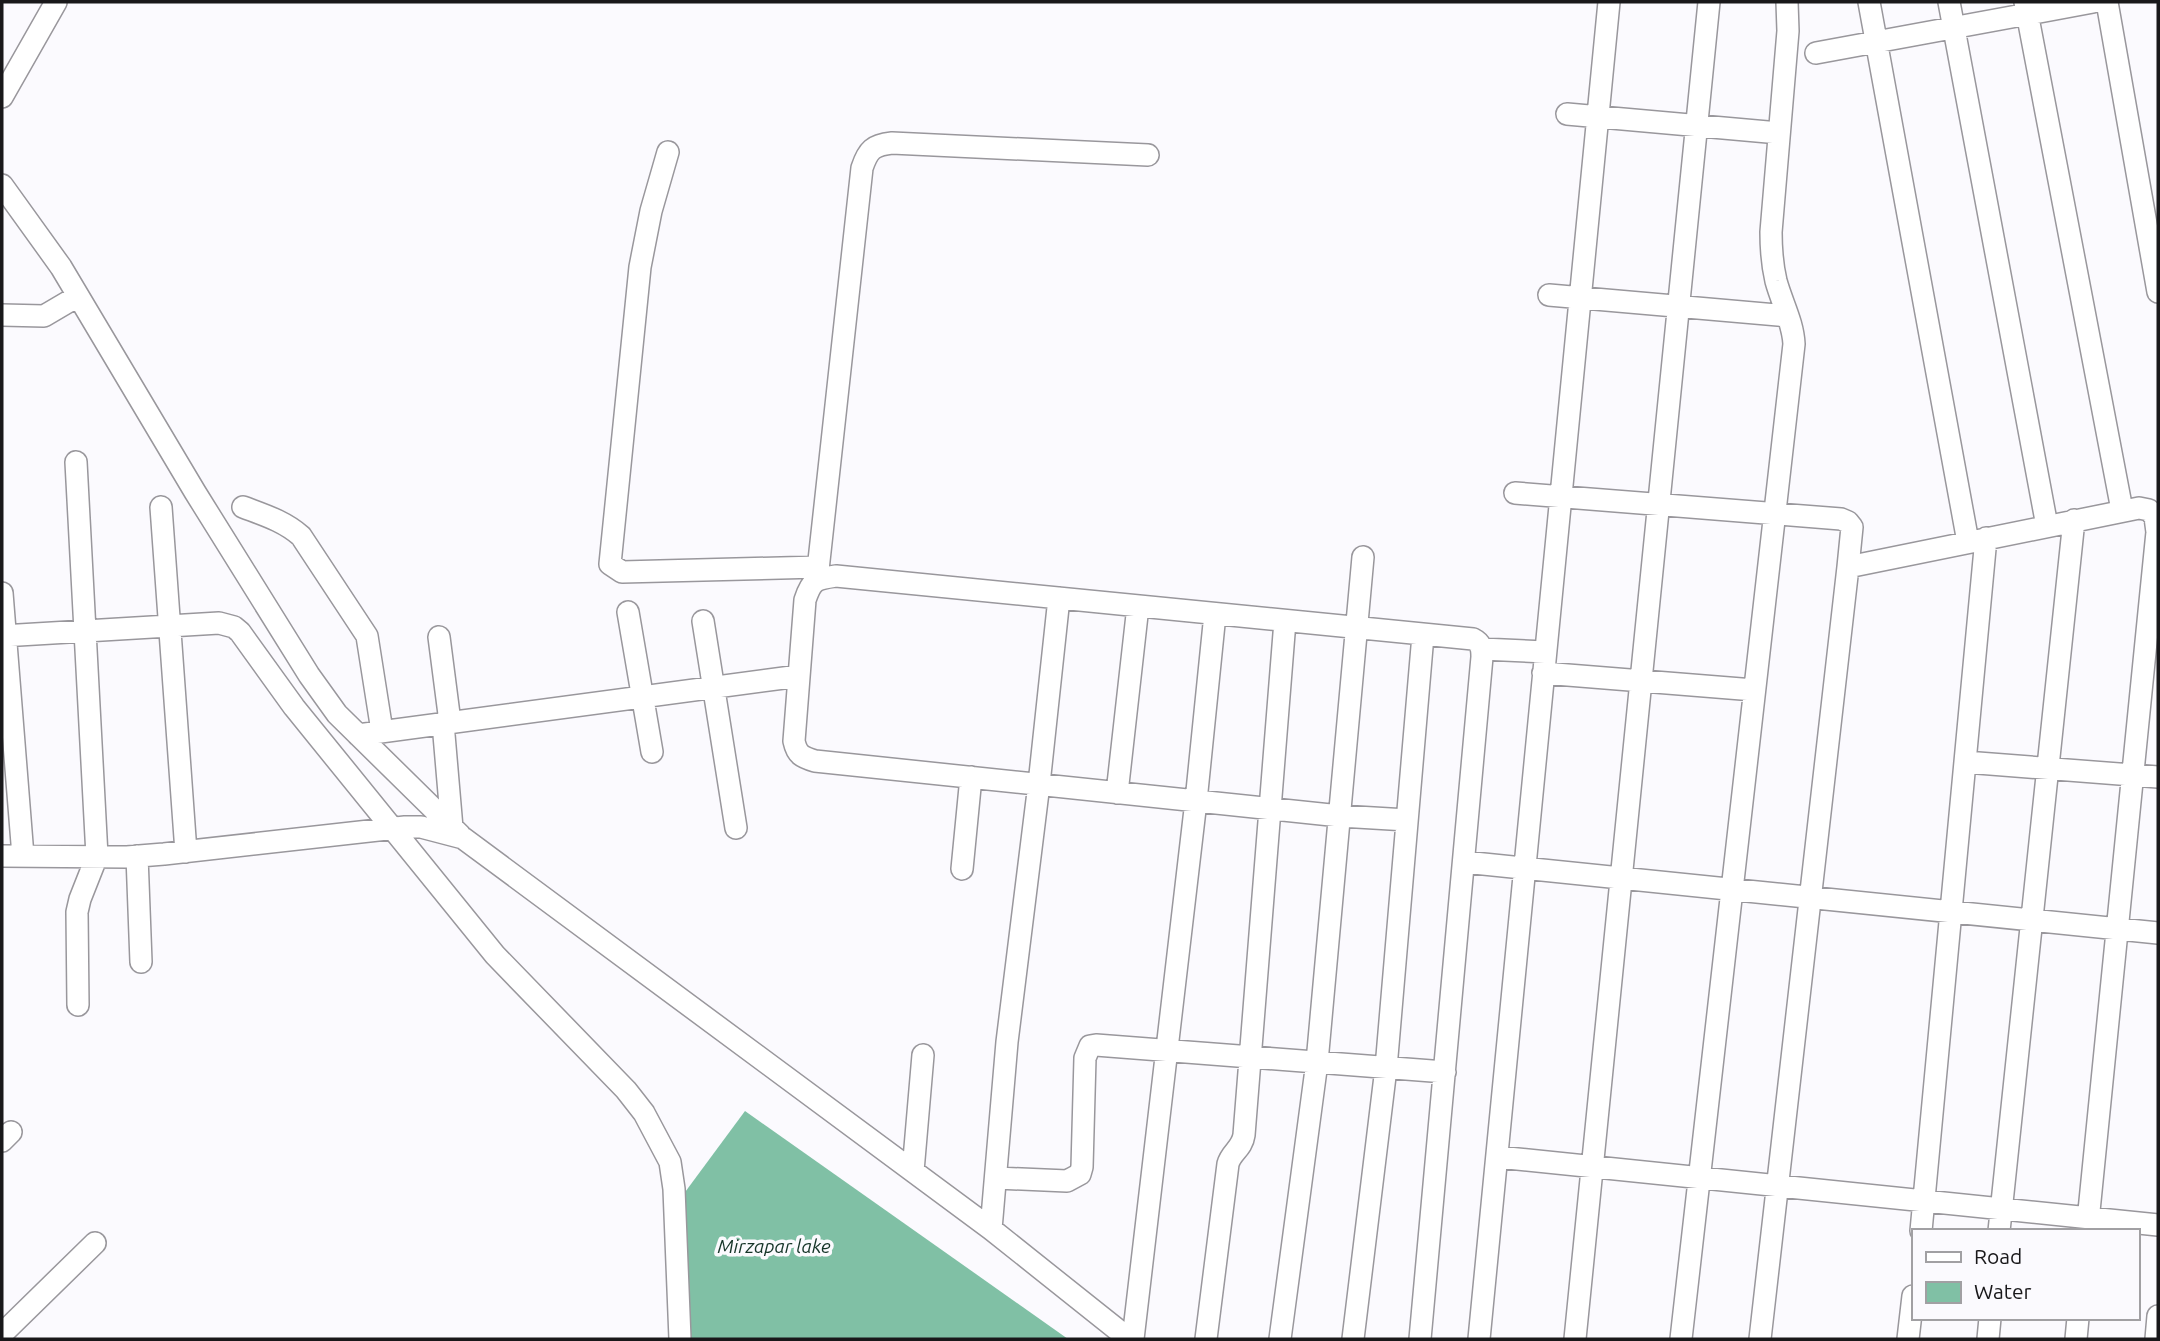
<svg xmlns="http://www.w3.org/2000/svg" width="2160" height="1341" font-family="Ubuntu,sans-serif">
<rect width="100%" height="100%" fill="#fbfafe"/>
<path fill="#80c0a5" d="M745,1111L1068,1339H684L677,1203Z"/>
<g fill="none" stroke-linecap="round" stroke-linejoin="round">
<g stroke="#99979c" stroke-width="24">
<path id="minor" d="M1869,2L1968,542
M1949,2L2047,526
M2025,2L2122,510
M2107,2L2158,292
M1816,53L2093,2
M2,97L56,2
M1567,114L1779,133
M668,152L651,211L640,267L610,564L622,572L818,567
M2,185L61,267L195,492L309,675L337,714L460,835
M1549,295L1788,316
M2,315L44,316L78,296
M76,462L97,856L80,899L77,912L78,1005
M1515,493L1841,519L1848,522L1852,527L1848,567
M161,507L186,852
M243,507C264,515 284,521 301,536L367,636L382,731
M817,579L862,168C868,150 873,145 892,143L1148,155
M2,593L23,856
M628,612L652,752
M703,621L736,828
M2,636L219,623L234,627L240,632L294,707L495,955L626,1090L644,1113L670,1162L674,1189L680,1339
M439,637L450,722
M1482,649L1545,652
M1543,673L1754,690
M443,723L452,828
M358,735L799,676
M1965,762L2158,777
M1117,793L1138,606
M1407,820L1340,816L815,761C802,757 797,755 794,741L805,600C812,579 816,579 836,576L1473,639C1481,643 1482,648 1482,657L1420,1339
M2,856L127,857L164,854L405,827H421L463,838L991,1229L1129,1339
M137,856L141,962
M1464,862L2158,933
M962,869L971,777
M2,1141L11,1132
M1498,1157L2158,1225
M913,1171L923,1055
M997,1178L1067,1181L1080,1174L1082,1167L1085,1058L1090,1046L1096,1045L1445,1072
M991,1229L1007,1042L1039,784L1059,598
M1921,1231L1986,538
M1999,1231L2074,520
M2,1334L95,1243
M1133,1339L1196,801L1215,614
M1206,1339L1228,1164C1231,1152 1242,1149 1244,1135L1285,621
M1280,1339L1317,1062L1363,557
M1353,1339L1386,1068L1423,635
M1479,1339L1609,2
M1575,1339L1709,2
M1681,1339L1794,344C1793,322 1782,303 1776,281C1772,264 1771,249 1771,232L1788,31L1787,2
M1760,1339L1848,567L2139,508L2149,510L2155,517L2157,532L2087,1231
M1908,1339L1913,1296
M1988,1339L1990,1318
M2076,1339L2078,1318
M2156,1339L2158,1316"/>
</g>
<use href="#minor" stroke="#fff" stroke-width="21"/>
</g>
<g text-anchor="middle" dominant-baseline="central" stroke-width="7" stroke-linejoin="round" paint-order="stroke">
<g font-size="19" font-style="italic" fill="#153428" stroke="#fbfafe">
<text x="774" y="1246">Mirzapar lake</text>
</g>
</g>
<rect width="2160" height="1341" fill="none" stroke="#19181a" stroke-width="7"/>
<rect x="1912" y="1229" width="228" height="91" fill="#fbfafe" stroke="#a1a0a3" stroke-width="2"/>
<rect x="1926" y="1252" width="35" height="10" fill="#ffffff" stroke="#a1a0a3" stroke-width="2"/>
<text x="1974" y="1264" font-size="21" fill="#19181a">Road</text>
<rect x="1926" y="1282" width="35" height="21" fill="#80c0a5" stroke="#a1a0a3" stroke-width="2"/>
<text x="1974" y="1299" font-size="21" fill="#19181a">Water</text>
</svg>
